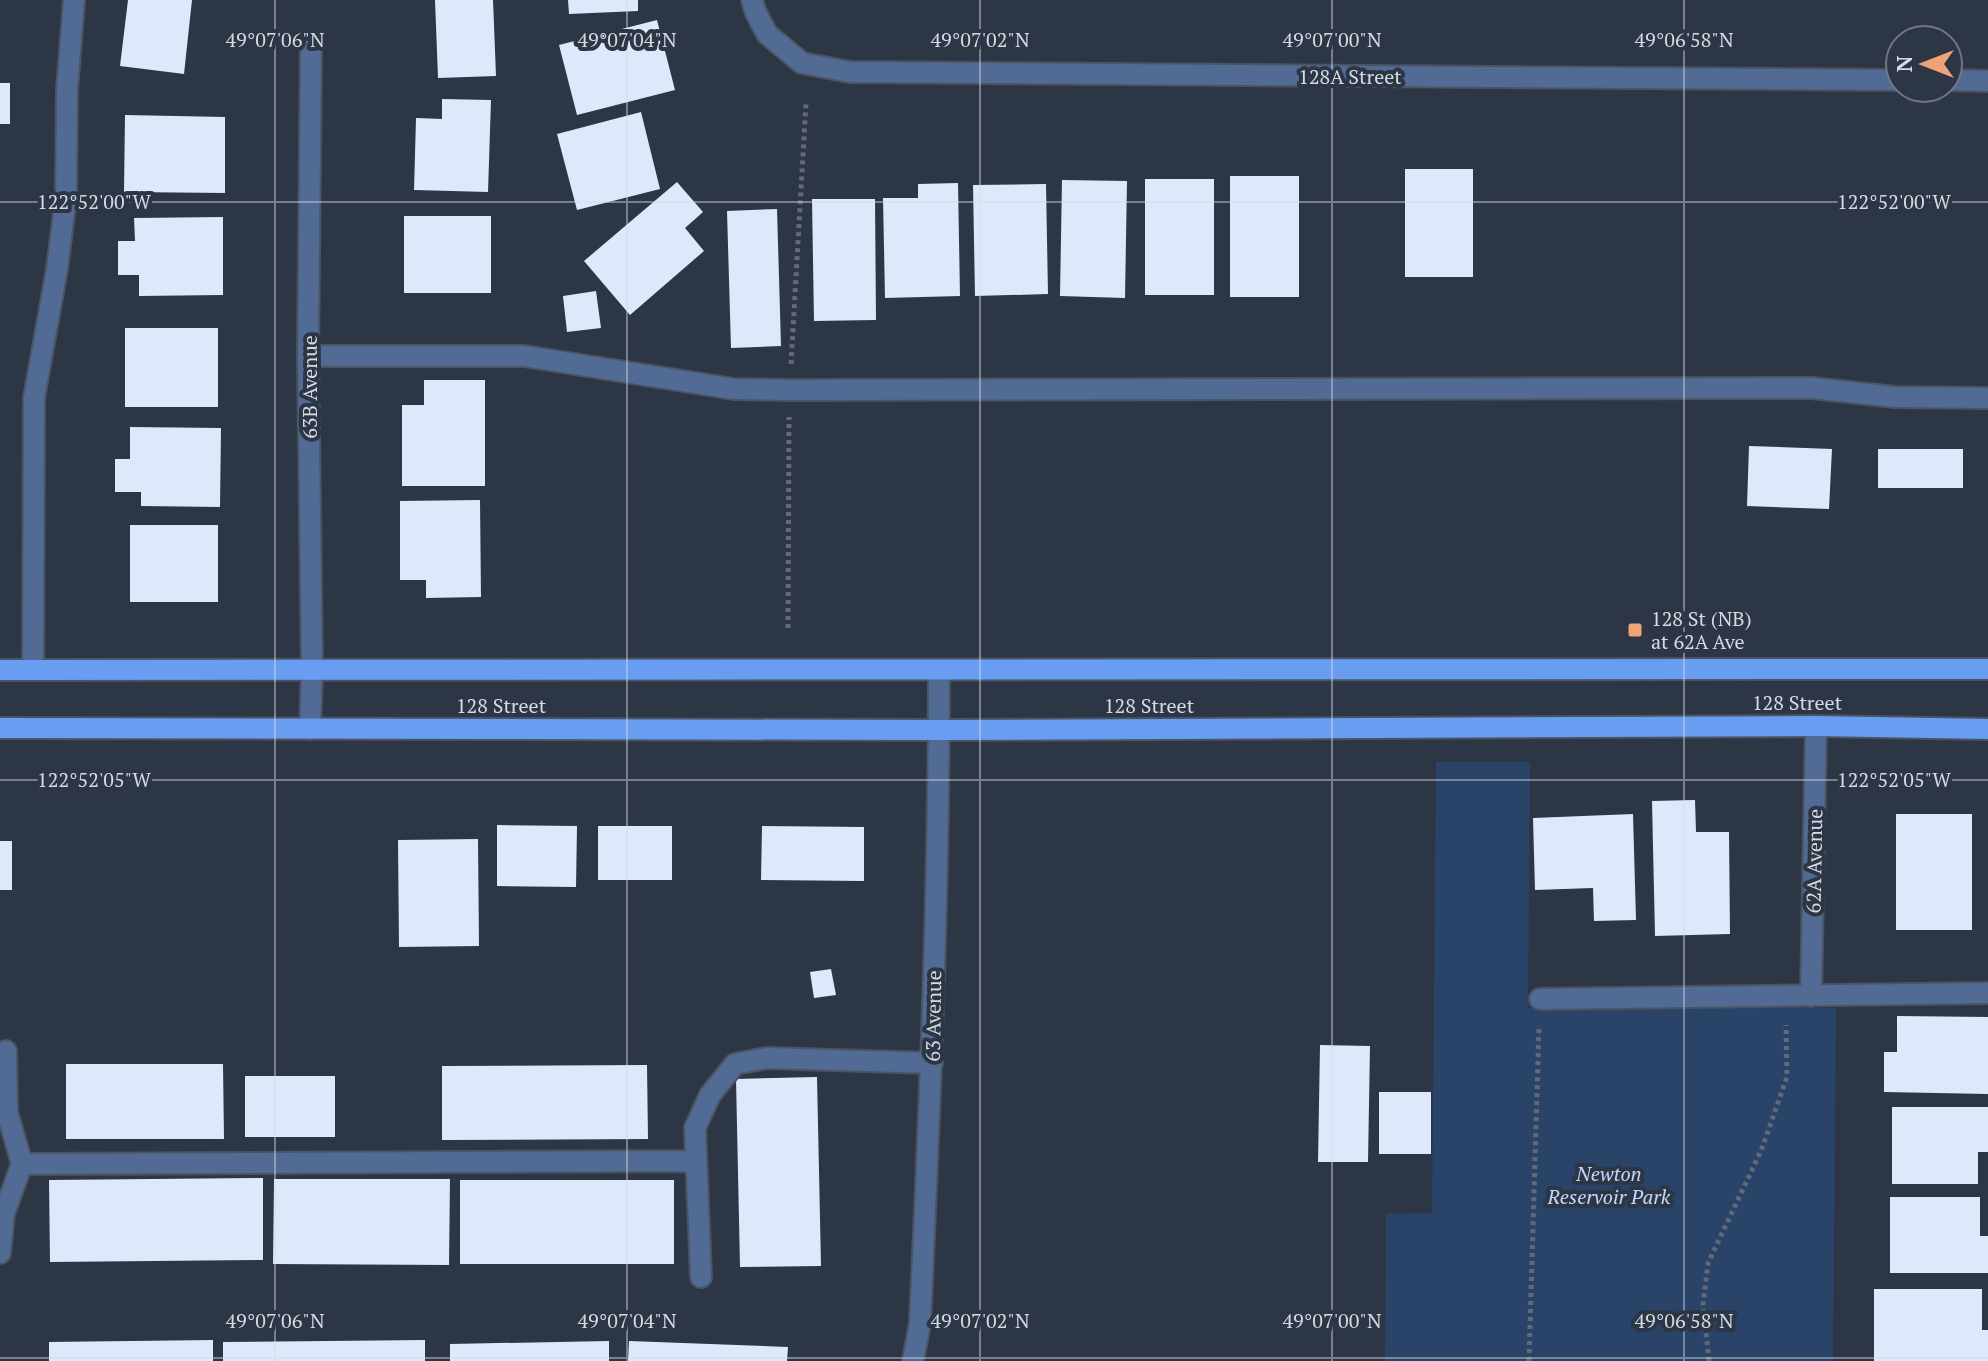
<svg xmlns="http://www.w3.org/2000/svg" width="1988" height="1361" font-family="'PT Serif',serif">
<rect width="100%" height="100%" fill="#2d3645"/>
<path fill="#2a4369" d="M1436,762H1530L1528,1008H1836L1833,1361H1385L1386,1214L1432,1213Z"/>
<path fill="#dde8fb" d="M128,0H192L184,74L120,66Z
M435,0H493L496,76L438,78Z
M568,0H638V11L569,14Z
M657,20L675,90L577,115L559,45Z
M0,83H10V124H0Z
M442,99L491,100L488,192L414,190L416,118L442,119Z
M641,112L660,189L577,210L557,134Z
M125,115L225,117V193L124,192Z
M1405,169H1473V277H1405Z
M1230,176H1299V297H1230Z
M1145,179H1214V295H1145Z
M1062,180L1127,181L1125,298L1060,296Z
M677,182L703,212L685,228L704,251L630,315L584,261Z
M958,183L960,296L885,298L883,198H918V184Z
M1046,184L1048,294L975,296L973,185Z
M812,199H875L876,320L814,321Z
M777,209L781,346L731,348L727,211Z
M404,216H491V293H404Z
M223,217V295L139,296V275H118V241H135L134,218Z
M596,291L601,328L567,332L563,296Z
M125,328H218V407H125Z
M424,380H485V486H402V405H424Z
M130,427L221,428L220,507L141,506V492H115V459H130Z
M1749,446L1832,449L1829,509L1747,506Z
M1878,449H1963V488H1878Z
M480,500L481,597L426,598V580H400V501Z
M130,525H218V602H130Z
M1695,800L1696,832H1729L1730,934L1655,936L1652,801Z
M1633,814L1636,920L1594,921L1593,888L1535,890L1533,818Z
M1896,814H1972V930H1896Z
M497,825L577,826L576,887L497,886Z
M598,826H672V880H598Z
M762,826L864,827V881L761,880Z
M478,839L479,946L399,947L398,840Z
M0,841H12V890H0Z
M831,969L836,995L814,998L810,972Z
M1897,1016L1988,1017V1094L1884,1092V1052H1897Z
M1320,1045L1370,1046L1368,1162H1318Z
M66,1064H223L224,1139H66Z
M647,1065L648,1139L442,1140V1066Z
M245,1076H335V1137H245Z
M817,1077L821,1266L740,1267L736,1079Z
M1379,1092H1431V1154H1379Z
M1892,1107H1988V1152H1978V1184H1892Z
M263,1178V1260L50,1262L49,1180Z
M274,1179H450L449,1265L273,1264Z
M460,1180H674V1264H460Z
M1890,1197H1980V1236H1988V1273H1890Z
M1874,1289H1982V1330H1988V1361H1874Z
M213,1340V1361H49V1342Z
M425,1340V1361H223V1342Z
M609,1341V1361H450V1344Z
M629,1341L788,1347L787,1361H628Z"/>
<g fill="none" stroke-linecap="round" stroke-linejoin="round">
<g stroke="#4b5462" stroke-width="24">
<path id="minor" d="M752,0L756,13L767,34L802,63L850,72L1900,80
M1948,80L1988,81
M308,356H524L734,389L790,390L1812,388L1895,397L1988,398
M33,670L34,398L57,269L66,197L67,90L74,0
M310,729L312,670L308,356L311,45
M1811,996L1816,726
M1540,999L1988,993
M22,1164L695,1161
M0,1253L4,1213L22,1164L7,1112L6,1051
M701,1277L695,1128L710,1095L735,1064L767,1058L932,1063
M913,1361L920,1323C930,1105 939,888 939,670"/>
</g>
<g stroke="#4b5462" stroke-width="24">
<path id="major" d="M0,670L1988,669
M0,728L939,730L1816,726L1988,729"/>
</g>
<path stroke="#626a77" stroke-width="5" stroke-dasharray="4 4" stroke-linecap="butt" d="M791,364L806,103
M788,628L789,417
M1529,1361L1539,1026
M1709,1361L1703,1305L1708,1263L1761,1151L1787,1077L1786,1025"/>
<use href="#minor" stroke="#516b94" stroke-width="20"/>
<use href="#major" stroke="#689df1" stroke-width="20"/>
</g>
<path fill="none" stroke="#d5dbe4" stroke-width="2" stroke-opacity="0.45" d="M275,0V1361M627,0V1361M980,0V1361M1332,0V1361M1684,0V1361M0,202H1988M0,780H1988M0,1358H1988"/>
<rect fill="#f0a278" stroke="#2d3645" stroke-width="3" x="1627" y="622" width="16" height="16" rx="4"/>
<g text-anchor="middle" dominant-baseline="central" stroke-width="8" stroke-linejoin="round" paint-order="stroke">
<g font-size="20" fill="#d5dbe4" stroke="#2d3645">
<text x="1350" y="76">128A Street</text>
<text transform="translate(309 387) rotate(-90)">63B Avenue</text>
<text x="1797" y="702">128 Street</text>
<text x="501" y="705">128 Street</text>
<text x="1149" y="705">128 Street</text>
<text transform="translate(1814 861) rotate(-89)">62A Avenue</text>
<text transform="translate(933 1016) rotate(-89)">63 Avenue</text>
</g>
<g font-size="20" fill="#d5dbe4" stroke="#2d3645" text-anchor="start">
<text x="1651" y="618">128 St (NB)<tspan x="1651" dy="23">at 62A Ave</tspan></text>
</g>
<g font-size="20" font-style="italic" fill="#c2d7f9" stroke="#2d3645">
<text x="1609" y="1173">Newton<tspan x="1609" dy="23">Reservoir Park</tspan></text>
</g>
</g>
<g font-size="20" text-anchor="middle" fill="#d5dbe4" stroke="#2d3645" stroke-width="8" stroke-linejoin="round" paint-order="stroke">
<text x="275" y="47">49°07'06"N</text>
<text x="627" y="47">49°07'04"N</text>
<text x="980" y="47">49°07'02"N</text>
<text x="1332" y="47">49°07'00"N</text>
<text x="1684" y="47">49°06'58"N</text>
<text x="1894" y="209">122°52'00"W</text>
<text x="94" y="209">122°52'00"W</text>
<text x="1894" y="787">122°52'05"W</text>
<text x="94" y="787">122°52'05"W</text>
<text x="275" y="1328">49°07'06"N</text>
<text x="627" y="1328">49°07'04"N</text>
<text x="980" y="1328">49°07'02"N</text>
<text x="1332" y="1328">49°07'00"N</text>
<text x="1684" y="1328">49°06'58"N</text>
</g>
<g transform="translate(1924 64) rotate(270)"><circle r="38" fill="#2d3645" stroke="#707885" stroke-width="2"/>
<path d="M0-6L14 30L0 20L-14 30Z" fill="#f0a278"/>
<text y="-12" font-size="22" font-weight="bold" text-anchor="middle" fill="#d5dbe4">N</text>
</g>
</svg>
